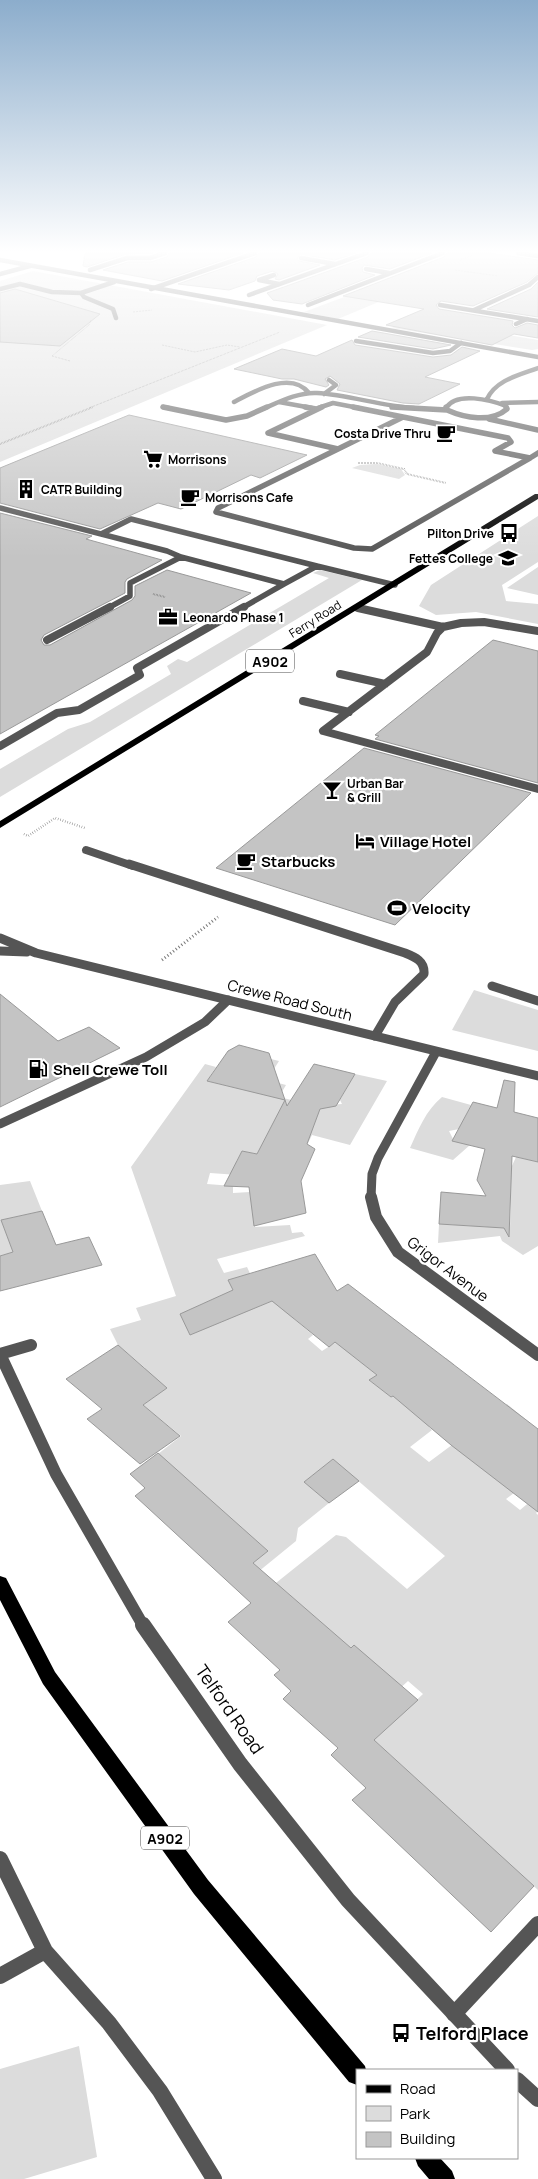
<svg xmlns="http://www.w3.org/2000/svg" width="538" height="2179" font-family="Manrope,sans-serif">
<rect width="100%" height="100%" fill="#fff"/>
<path fill="#dcdcdc" d="M462,253H495L338,319L304,312Z
M33,271L327,325L0,462V281Z
M411,319L538,340V349L532,350L392,328Z
M376,464L401,469L405,475L399,479L352,468L360,465Z
M538,516V562L502,585L506,601L538,604V624L476,612L436,615L419,606L431,585Z
M538,567V595L507,588Z
M320,570L362,580L0,797V769L68,729L90,722L171,674L167,666L178,659L187,662L329,578L313,573Z
M474,990L538,1010V1051L452,1030Z
M271,1059L279,1061L267,1080L286,1085L279,1097L316,1106L342,1104L340,1100L355,1074L387,1081L350,1145L312,1135L308,1143L267,1135L257,1154L242,1151L236,1162L292,1179L210,1173L207,1184L233,1186V1193L250,1192L255,1227L290,1225L292,1233L302,1232L305,1236L217,1259L224,1273L247,1267L254,1282L202,1304L218,1323L321,1281L294,1319L313,1335L308,1339L322,1351L336,1342L377,1375L370,1381L391,1397L446,1358L454,1364L427,1382L436,1421L429,1427L432,1430L410,1447L429,1462L507,1404L525,1419L521,1422L514,1493L506,1499L520,1510L538,1495V1511L536,1513L538,1515V1890L374,1740L423,1694L408,1681L384,1703L354,1645L336,1661L337,1636L282,1588L256,1608L251,1603L336,1535L346,1537L407,1589L445,1556L333,1459L304,1482L329,1503L298,1528L296,1541L237,1589L229,1582L268,1551L158,1454L181,1436L143,1405L167,1388L151,1375L126,1382L145,1368L118,1345L110,1329L141,1320L136,1308L176,1296L131,1167L205,1064L216,1067L207,1081L250,1091Z
M442,1097L471,1105L459,1129L449,1131L453,1139L470,1145L453,1160L410,1148C418,1130 426,1110 442,1097Z
M516,1157L538,1162V1246L523,1255L502,1241L500,1236L438,1243L439,1224L510,1228L511,1198L498,1197Z
M30,1181L42,1211L1,1220L13,1252L0,1256V1185Z
M79,2046L97,2157L24,2179H0V2069Z"/>
<path fill="#c4c4c4" stroke="#999" d="M85,253H153L126,254L87,267L83,266Z
M169,253H243L162,281L103,270L128,262H151L167,257Z
M259,253H356L335,260L300,254L297,258L299,261L320,265L279,280L275,279L278,274L273,271L257,276L255,281L229,290L178,284L256,257Z
M371,253H432L390,269L364,265L362,268L363,272L375,275L302,304L273,300L267,293L368,257Z
M447,253H489L538,260V273L527,282L473,306L441,301L436,305L439,309L513,321L512,325L515,328L527,323L538,325V338L514,334L492,345L386,325L424,309L343,296L444,257Z
M538,282V317L487,309L531,289Z
M15,289L100,314L60,346L0,342V293Z
M372,331L451,345L433,349L358,337Z
M352,340L355,345L433,357L451,355L462,347L480,351L425,377L460,384L419,404L403,403L337,390L340,384L330,376L325,379L329,385L326,387L294,379H282L234,369L282,349L316,356Z
M129,415L156,421L307,455L260,478L251,475L181,509L158,503L100,529L0,503V468Z
M0,513L92,536L86,539L162,560L127,579L125,582V593L44,635L41,640L44,645H50L132,600L135,596V586L167,570L251,593L0,734Z
M493,640L538,651V783L375,739L379,736L375,735Z
M364,748L531,793L395,925L216,868Z
M0,994L58,1041L89,1027L120,1048L0,1107Z
M239,1045L269,1053L285,1100L207,1081L228,1051Z
M314,1064L355,1074L336,1106L320,1109L307,1144L315,1149L301,1181L306,1213L254,1226L249,1187L224,1186L242,1151L257,1154L285,1100L287,1106Z
M504,1080L515,1082L514,1112L538,1118V1162L512,1156L509,1237L504,1228L439,1224L441,1192L486,1196L477,1180L485,1149L452,1141L473,1102L497,1108Z
M42,1211L56,1245L89,1237L102,1265L0,1291V1256L13,1252L1,1220Z
M315,1254L337,1291L348,1284L538,1429V1512L451,1445L393,1396L391,1397L369,1380L377,1375L335,1342L329,1347L272,1301L190,1335L180,1314L233,1290L228,1280Z
M118,1345L167,1388L143,1405L180,1436L140,1464L87,1419L102,1409L66,1379Z
M158,1453L268,1551L253,1563L351,1648L354,1645L418,1700L374,1740L534,1886L491,1932L352,1800L366,1788L331,1755L338,1748L283,1699L291,1691L274,1675L280,1670L228,1622L251,1603L135,1496L145,1488L130,1474Z
M333,1459L359,1481L329,1503L304,1482Z"/>
<g fill="none" stroke-linecap="round" stroke-linejoin="round">
<path stroke="#777" stroke-width="1" stroke-dasharray="0.5 1" stroke-linecap="butt" d="M460,260L478,253
M455,270L498,276
M133,312L152,310
M162,345L195,352L227,345L240,347
M70,361L52,356L89,325L91,320
M89,408L280,332"/>
<path stroke="#777" stroke-width="2" stroke-dasharray="0.5 1" stroke-linecap="butt" d="M0,444L93,407
M358,463H377L404,469L407,474L446,483
M153,594L165,597"/>
<path stroke="#777" stroke-width="2.5" stroke-dasharray="0.5 2" stroke-linecap="butt" d="M24,834L28,836L55,818L85,828"/>
<path stroke="#777" stroke-width="3" stroke-dasharray="1 2.5" stroke-linecap="butt" d="M162,960L218,917"/>
<path stroke="#555" stroke-width="4.5" d="M301,258L335,264
M366,269L389,273
M0,274L30,266
M274,275L259,280L279,284
M114,282L81,293L84,297L113,309L116,318
M0,289L20,284L52,292L81,293
M308,305L443,253
M516,324L527,319
M356,341L433,353L450,351L461,343
M324,394L336,385L329,380
M487,399C496,380 519,375 538,368
M234,402C255,391 291,370 309,393
M279,402L312,408
M502,403L538,402
M163,407L169,408
M265,408C281,401 299,392 317,393C349,395 381,406 414,408
M318,408L333,403L359,408
M446,408C456,391 491,400 506,406L507,408"/>
<path stroke="#555" stroke-width="5.5" d="M163,407L226,420L247,416L267,407
M305,407L316,409
M322,407L268,433L338,449L218,508L216,512L354,548L372,549L530,458
M353,407L508,438L511,442L495,451L530,458
M392,407L447,410
M446,407L447,410C465,418 491,423 507,409L506,407
M489,419L538,430
M338,449L403,417
M530,458L538,453
M0,508L167,551L181,557L284,584L242,608
M101,534L131,519L317,566L284,584
M317,566L395,585
M108,608L130,596V583L181,557"/>
<path stroke="#555" stroke-width="8" d="M358,608L443,627L461,623L484,622L538,631
M443,627L437,633L427,652L323,731L538,789
M47,640L110,607
M340,674L385,684
M303,701L349,712
M0,746L57,713L79,710L140,675L137,668L244,607
M86,850L133,866"/>
<path stroke="#555" stroke-width="9" d="M129,864L405,953C415,957 425,961 424,974L395,1002L375,1036
M0,1124L146,1057L205,1022L228,1000"/>
<path stroke="#555" stroke-width="16" d="M454,2014L538,1924"/>
<path stroke="#555" stroke-width="4.5" d="M518,253L538,256
M90,270L127,258H150L165,253
M151,289L255,253
M249,295L367,253
M440,305L538,321
M474,310L529,285L538,277"/>
<path stroke="#555" stroke-width="9" d="M492,986L538,1001
M371,1198L372,1174L378,1158L436,1052"/>
<path stroke="#555" stroke-width="12" d="M371,1197L376,1217L398,1252L538,1355
M31,1345L0,1354L56,1474L144,1627"/>
<path stroke="#555" stroke-width="16" d="M143,1625L240,1764L348,1900L507,2070
M0,1859L45,1951L109,2023L160,2091L214,2179
M0,1976L45,1951
M517,2080L538,2099"/>
<path stroke="#555" stroke-width="4.5" d="M0,260L538,357"/>
<path stroke="#555" stroke-width="9" d="M0,938L36,953L538,1076
M0,951L27,952"/>
<path fill="#000" fill-rule="evenodd" d="M535,494H538V499L0,828V821Z
M0,1576L6,1578L55,1672L208,1880L365,2066L366,2070H357V2085L349,2082L194,1894L43,1684L0,1600Z
M415,2158H440L452,2171L455,2179H429L418,2166Z"/>
</g>
<linearGradient id="sky" x2="0" y2="1"><stop stop-color="#8cadcc"/><stop offset="0.45" stop-color="#fff"/><stop offset="1" stop-color="#fff" stop-opacity="0"/></linearGradient>
<rect width="538" height="558" fill="url(#sky)"/>
<defs>
<g id="cafe-bare" transform="scale(1.5)"><path d="M-5.5-4.5H6V0H3Q3 3.5 0 3.5H-2.5Q-5.5 3.5-5.5 0ZM3-3.2v2h1.7v-2ZM-6 4.5H4V6H-6Z" fill="#000" stroke="#fff" stroke-width="2.5" paint-order="stroke"/></g>
<g id="supermarket-bare" transform="scale(1.5)"><path d="M-6-5.5h2.5l.6 2H6L4.5 2H-2.5L-4.4-4H-6ZM-1.5 3.2a1.3 1.3 0 1 0 .1 0ZM3 3.2a1.3 1.3 0 1 0 .1 0Z" fill="#000" stroke="#fff" stroke-width="2.5" paint-order="stroke"/></g>
<g id="building-bare" transform="scale(1.5)"><path d="M-4-6H4V6H1V3H-1V6H-4ZM-2.5-4.3h1.7v1.8h-1.7ZM.8-4.3h1.7v1.8H.8ZM-2.5-1h1.7V.8h-1.7ZM.8-1h1.7V.8H.8Z" fill="#000" stroke="#fff" stroke-width="2.5" paint-order="stroke"/></g>
<g id="bus-bare" transform="scale(1.5)"><path d="M-5-6H5V4H4V6H2V4H-2V6H-4V4H-5ZM-3.5-4V0h7V-4ZM-3.5 1.2v1.5H-2V1.2ZM2 1.2v1.5H3.5V1.2Z" fill="#000" stroke="#fff" stroke-width="2.5" paint-order="stroke"/></g>
<g id="school-bare" transform="scale(1.5)"><path d="M0-5L7-2L0 1L-7-2ZM-4 1L0 2.5L4 1V4Q0 6-4 4Z" fill="#000" stroke="#fff" stroke-width="2.5" paint-order="stroke"/></g>
<g id="office-bare" transform="scale(1.5)"><path d="M-6-3h4V-5.5h4V-3h4V5H-6ZM-1-4.5V-3h2v-1.5ZM-6 0V1H6V0Z" fill="#000" stroke="#fff" stroke-width="2.5" paint-order="stroke"/></g>
<g id="bar-bare" transform="scale(1.5)"><path d="M-6-5H6L.8 .8V4.5H3.5V6h-7V4.5H-.8V.8Z" fill="#000" stroke="#fff" stroke-width="2.5" paint-order="stroke"/></g>
<g id="hotel-bare" transform="scale(1.5)"><path d="M-6-4.5h1.5V1H6V5H4.5V3h-9V5H-6ZM-4 0a1.8 1.8 0 1 1 3.6 0ZM.5 0V-2.5h3Q6-2.5 6 0Z" fill="#000" stroke="#fff" stroke-width="2.5" paint-order="stroke"/></g>
<g id="stadium-bare" transform="scale(1.5)"><path d="M0-5a6.5 5 0 1 0 0 10a6.5 5 0 1 0 0-10ZM-3.5-1.8h7v3.6h-7Z" fill="#000" stroke="#fff" stroke-width="2.5" paint-order="stroke"/></g>
<g id="fuel-bare" transform="scale(1.5)"><path d="M-5.5-6h7V0h2V4h1.3V-2.5L3-4.5l.8-.8L6-3V5H2.5V1h-1V6h-7ZM-4.2-4.7v3.2H.2V-4.7Z" fill="#000" stroke="#fff" stroke-width="2.5" paint-order="stroke"/></g>
</defs>
<g fill-rule="evenodd">
<use href="#cafe-bare" x="446" y="433"/>
<use href="#supermarket-bare" x="153" y="459"/>
<use href="#building-bare" x="26" y="489"/>
<use href="#cafe-bare" x="190" y="497"/>
<use href="#bus-bare" x="509" y="533"/>
<use href="#school-bare" x="508" y="558"/>
<use href="#office-bare" x="168" y="617"/>
<use href="#bar-bare" x="332" y="790"/>
<use href="#hotel-bare" x="365" y="841"/>
<use href="#cafe-bare" x="246" y="861"/>
<use href="#stadium-bare" x="397" y="908"/>
<use href="#fuel-bare" x="38" y="1069"/>
<use href="#bus-bare" x="401" y="2033"/>
</g>
<g text-anchor="middle" dominant-baseline="central" stroke-width="4.5" stroke-linejoin="round" paint-order="stroke">
<g font-size="12" font-weight="bold" fill="#000" stroke="#fff" text-anchor="start">
<text x="431" y="433" text-anchor="end">Costa Drive Thru</text>
<text x="168" y="459">Morrisons</text>
<text x="41" y="489">CATR Building</text>
<text x="205" y="497">Morrisons Cafe</text>
<text x="494" y="533" text-anchor="end">Pilton Drive</text>
<text x="493" y="558" text-anchor="end">Fettes College</text>
<text x="183" y="617">Leonardo Phase 1</text>
<text x="347" y="783">Urban Bar<tspan x="347" dy="14">&amp; Grill</tspan></text>
</g>
<g font-size="12" fill="#000" stroke="#fff">
<text transform="translate(315 619) rotate(-32)">Ferry Road</text>
</g>
<g fill="#fff" stroke="#4c4c4c" stroke-width="1">
<rect x="246" y="649.5" width="48" height="23" rx="4"/>
<rect x="141" y="1826.5" width="48" height="23" rx="4"/>
</g>
<g font-size="14" font-weight="bold" fill="#000">
<text x="270" y="661">A902</text>
<text x="165" y="1838">A902</text>
</g>
<g font-size="15" font-weight="bold" fill="#000" stroke="#fff" text-anchor="start">
<text x="380" y="841">Village Hotel</text>
<text x="261" y="861">Starbucks</text>
<text x="412" y="908">Velocity</text>
<text x="53" y="1069">Shell Crewe Toll</text>
</g>
<g font-size="15" fill="#000" stroke="#fff">
<text transform="translate(290 1000) rotate(14)">Crewe Road South</text>
<text transform="translate(448 1269) rotate(37)">Grigor Avenue</text>
</g>
<g font-size="18" fill="#000" stroke="#fff">
<text transform="translate(230 1709) rotate(55)">Telford Road</text>
</g>
<g font-size="18" font-weight="bold" fill="#000" stroke="#fff" text-anchor="start">
<text x="416" y="2033">Telford Place</text>
</g>
</g>
<rect x="356" y="2069" width="162" height="90" fill="#ffffff" stroke="#999999"/>
<rect x="366" y="2085" width="25" height="8" fill="#000000" stroke="#999999"/>
<text x="400" y="2094" font-size="15" fill="#000000">Road</text>
<rect x="366" y="2106" width="25" height="15" fill="#dcdcdc" stroke="#999999"/>
<text x="400" y="2119" font-size="15" fill="#000000">Park</text>
<rect x="366" y="2132" width="25" height="15" fill="#c4c4c4" stroke="#999999"/>
<text x="400" y="2144" font-size="15" fill="#000000">Building</text>
</svg>
